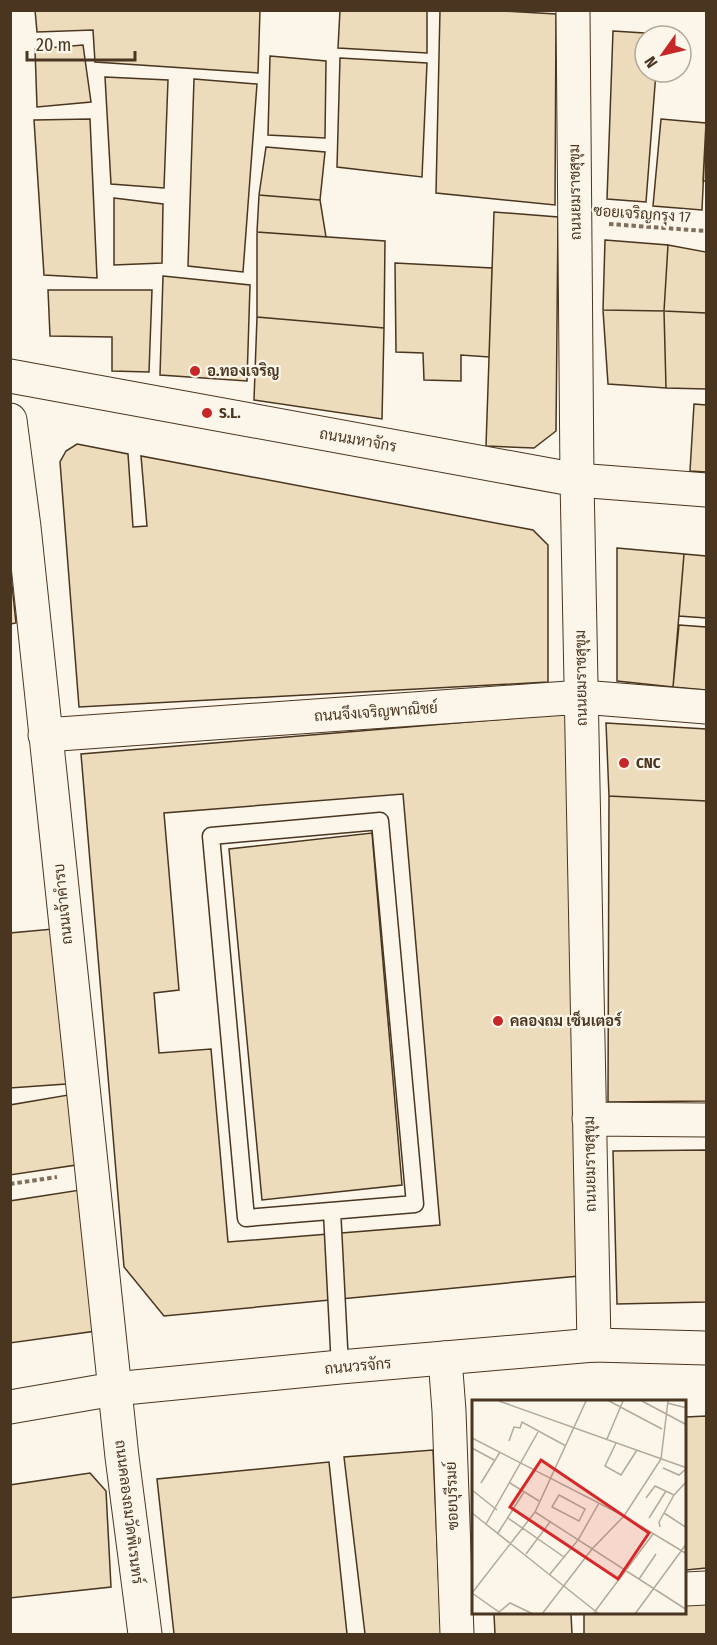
<svg xmlns="http://www.w3.org/2000/svg" width="717" height="1645" font-family="'Fira Sans Condensed',Sarabun,sans-serif">
<rect width="100%" height="100%" fill="#fbf6e9"/>
<path fill="#ecdcbc" stroke="#4a3520" stroke-width="1.5" fill-rule="evenodd" d="M35,10H260L258,73L95,62L93,30L37,32Z
M340,10H427V53L338,48Z
M440,10H483L556,14L555,205L436,193Z
M613,31L660,34L659,36H645V72H656L646,202L607,199Z
M83,45L91,102L37,107L35,49Z
M270,56L326,61L325,138L268,135Z
M340,58L427,63L422,177L337,167Z
M105,77L168,80L164,188L111,184Z
M194,79L257,84L243,272L188,266Z
M90,119L97,278L44,275L34,120Z
M661,119L706,123L702,210L653,206Z
M706,123V181H703Z
M266,147L325,152L320,200L259,195Z
M259,195L320,200L326,237L257,232Z
M114,198L163,204L162,263L114,265Z
M494,212L558,217L556,431L534,448L486,446Z
M257,232L385,241L384,328L257,317Z
M605,240L668,245L664,311L603,310Z
M668,245L706,252V313L664,311Z
M395,263L492,268L489,357L461,355V381L424,380L423,353L396,352Z
M163,276L250,285L247,381L160,375Z
M48,290H152L149,372L112,371V337L50,336Z
M603,310L664,311L666,388L608,384Z
M664,311L706,313V389L666,388Z
M257,317L384,328L382,419L254,400Z
M694,404L706,405V472L690,471Z
M77,444L128,454L133,527L147,526L141,456L533,530L548,545V682L79,707L60,462L66,451Z
M617,548L684,554L673,687L617,681Z
M684,554L706,556V618L679,616Z
M10,567L16,623L10,624Z
M679,625L706,627V690L673,687Z
M566,714L579,1276L164,1316L124,1267L81,754ZM403,794L440,1225L228,1242L211,1049L159,1053L154,993L179,990L164,813Z
M606,723L706,729V801L609,796Z
M609,796L706,801V1101L608,1102Z
M372,833L402,1185L262,1200L229,849Z
M53,929L66,1084L10,1088V933Z
M68,1095L76,1165L10,1175V1105Z
M706,1150V1302L617,1304L613,1151Z
M80,1190L96,1331L10,1343V1201Z
M706,1416V1568L686,1570V1417Z
M433,1450L441,1634H365L344,1457Z
M329,1462L347,1634H174L157,1479Z
M90,1473L106,1491L111,1587L10,1598V1485Z
M686,1604H706V1634H584V1614H686Z
M494,1614H571L572,1634H495Z"/>
<g fill="none" stroke-linecap="round" stroke-linejoin="round">
<g stroke="#4a3520" stroke-width="19">
<path id="lane" d="M380,821L415,1204L246,1218L211,836Z
M332,1211L340,1367"/>
</g>
<g stroke="#4a3520" stroke-width="35">
<path id="street" d="M573,10L577,480L594,1345
M10,376L577,480L706,490
M10,420L24,527L122,1457L145,1634
M45,735L582,697L706,707
M589,1119L706,1120
M445,1358L449,1411L457,1634
M686,1589L706,1588"/>
</g>
<g stroke="#4a3520" stroke-width="35">
<path id="secondary" d="M10,1407L114,1389L340,1367L594,1345L706,1348"/>
</g>
<path stroke="#7f6f5c" stroke-width="4" stroke-dasharray="4.5 3" stroke-linecap="butt" d="M609,224L706,231
M10,1184L57,1177"/>
<use href="#lane" stroke="#fbf6e9" stroke-width="16"/>
<use href="#street" stroke="#fbf6e9" stroke-width="33"/>
<use href="#secondary" stroke="#fbf6e9" stroke-width="33"/>
</g>
<g fill="#c62828" stroke="#fbf6e9" stroke-width="2">
<circle cx="195" cy="371" r="6"/>
<circle cx="207" cy="413" r="6"/>
<circle cx="624" cy="763" r="6"/>
<circle cx="498" cy="1021" r="6"/>
</g>
<g text-anchor="middle" dominant-baseline="central" stroke-width="4.5" stroke-linejoin="round" paint-order="stroke">
<g font-size="15" fill="#4a3520" stroke="#fbf6e9">
<text transform="translate(575 192) rotate(-91)">ถนนยมราชสุขุม</text>
<text transform="translate(642 214) rotate(4)">ซอยเจริญกรุง 17</text>
<text transform="translate(358 440) rotate(10)">ถนนมหาจักร</text>
<text transform="translate(581 678) rotate(-91)">ถนนยมราชสุขุม</text>
<text transform="translate(376 712) rotate(-4)">ถนนจึงเจริญพาณิชย์</text>
<text transform="translate(63 904) rotate(-96)">ถนนเจ้าคำรบ</text>
<text transform="translate(590 1164) rotate(-91)">ถนนยมราชสุขุม</text>
<text transform="translate(358 1366) rotate(-5)">ถนนวรจักร</text>
<text transform="translate(452 1496) rotate(-92)">ซอยบุรีรมย์</text>
<text transform="translate(129 1512) rotate(83)">ถนนคลองถมวัดพิเรนทร์</text>
</g>
<g font-size="15" font-weight="bold" fill="#4a3520" stroke="#fbf6e9" text-anchor="start">
<text x="207" y="371">อ.ทองเจริญ</text>
<text x="219" y="413">S.L.</text>
<text x="636" y="763">CNC</text>
<text x="510" y="1021">คลองถม เซ็นเตอร์</text>
</g>
</g>
<g transform="translate(472 1400)">
<rect width="214" height="214" fill="#fbf6e9"/>
<path fill="none" stroke="#b4a999" stroke-width="1.5" d="M27,1L215,68M137,1L190,29M170,1L215,25M195,3L215,8M0,38L152,116L215,154M135,39L151,1M37,41L42,27L48,28L50,22L94,46M144,43L133,66L149,75L165,50M0,48L22,60M191,68L207,75L215,68M9,83L28,52M38,83L67,101M0,90L25,110M87,95L113,109L107,121L80,107ZM174,98L183,86L202,95L215,81M63,112L215,210M0,113L127,214M192,113L215,128M36,118L92,157M177,118L194,91M14,124L66,32M188,127L187,122L202,95M26,133L52,92M54,154L78,122M78,174L106,140L127,103M167,179L184,154M0,193L27,212L38,203L61,214M0,193L63,112L114,1M70,214L120,149L152,116L189,59L196,1M121,214L181,134M163,214L215,143"/>
<path fill="#d62828" fill-opacity="0.15" stroke="#d62828" stroke-width="3" d="M69,60L177,133L146,179L38,107Z"/>
<rect width="214" height="214" fill="none" stroke="#4a3520" stroke-width="3"/>
</g>
<rect width="717" height="1645" fill="none" stroke="#4a3520" stroke-width="24"/>
<g transform="translate(663 54) rotate(236)"><circle r="28" fill="#fbf6e9" stroke="#b4a999" stroke-width="1.5"/>
<path d="M0-4.5L10 22L0 15L-10 22Z" fill="#c62828"/>
<text y="-9" font-size="16" font-weight="bold" text-anchor="middle" fill="#4a3520">N</text>
</g>
<path d="M27 51v9h108v-9" fill="none" stroke="#4a3520" stroke-width="3"/>
<text x="36" y="51" font-size="18" fill="#4a3520" stroke="#fbf6e9" stroke-width="4.5" paint-order="stroke">20 m</text>
</svg>
